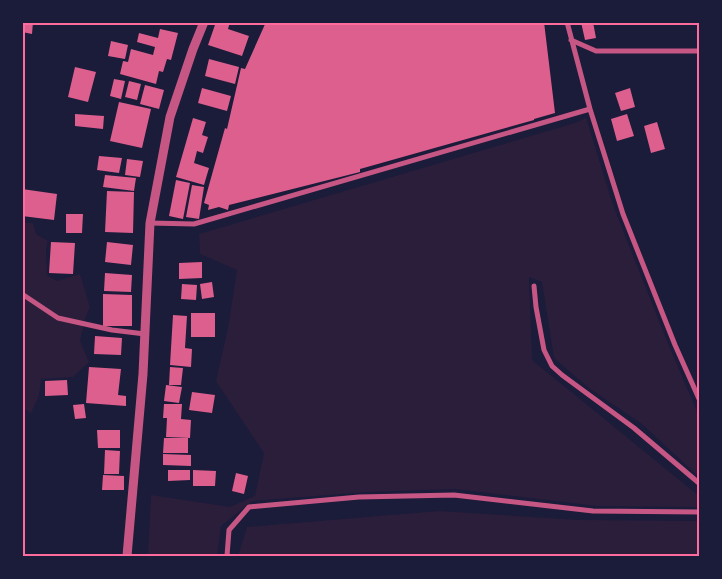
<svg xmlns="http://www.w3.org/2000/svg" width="722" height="579" font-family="Inter,sans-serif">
<rect width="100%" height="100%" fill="#1b1b3a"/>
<path fill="#2a1e3b" d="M586,118L614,208L669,346L699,416V477L642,424L589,388L554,358L542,282L529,277L532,360L699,496V507L597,506L455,489L367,492L252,501L221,526L217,556H148L151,495L230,507L255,496L264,453L216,381L228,328L237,270L200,254L199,234L575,123Z
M22,223H33L36,234L48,241L46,249L47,275L57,281L80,274L90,307L85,319L80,341L89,362L73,377L41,379L39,396L31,413L22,407Z
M439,511L579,520L699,521V556H238L247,527Z"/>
<path fill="#dd5f8e" d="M22,22H33L32,34L22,32Z
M216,22H230L228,29L249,36L242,56L208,45Z
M266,22H544L555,113L534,119V120L360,169V172L229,205L228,210L219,207L208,210L209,205L204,203L225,128L227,129L241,68L245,69Z
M581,22H593L596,38L585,40Z
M160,29L178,33L171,60L167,59L163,72L159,71L156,84L120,74L123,61L128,62L131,49L153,55L155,47L137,42L139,33L158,38Z
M111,41L128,45L125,59L108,56Z
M209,59L239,67L235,84L205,76Z
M75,67L96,72L88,102L68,97Z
M114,79L125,81L121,99L110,96Z
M129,81L141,84L137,100L125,97Z
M145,85L164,90L159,109L140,104Z
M202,88L231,96L227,111L198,103Z
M630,88L635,107L621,111L615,93Z
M119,102L151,109L142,148L110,141Z
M75,114L104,116L103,129L75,126Z
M627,114L634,136L617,141L611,119Z
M193,118L206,122L202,135L208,137L203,153L197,151L194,163L209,168L204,185L176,177Z
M657,122L665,149L651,153L644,126Z
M99,156L122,158L119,173L97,170Z
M127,159L143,161L140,177L125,175Z
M105,175L136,178L134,191L103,187Z
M176,180L190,183L183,219L169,216Z
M192,185L204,187L199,219L186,217Z
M22,189L57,194L54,220L22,216Z
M107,191L134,192L133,233L105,232Z
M66,214H83L82,233H66Z
M51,242L75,243L73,274L49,273Z
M107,242L133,245L131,265L105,262Z
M202,262V278L179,279V263Z
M105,273L132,275L131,292L104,291Z
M212,282L214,297L202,299L200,284Z
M182,284L197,285L196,300L181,299Z
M103,294L132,295V326H103Z
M191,313H215V337H191Z
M173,315L187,316L185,348L192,349L191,367L170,365Z
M95,336L122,338L121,355L94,354Z
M89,367L121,369L118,395L126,396V406L86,403Z
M170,367L183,368L181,385H169Z
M67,380L68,395L45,396V381Z
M166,385L182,387L179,403L164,401Z
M192,392L215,395L212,413L189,410Z
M84,404L86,418L75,419L73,405Z
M164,404H182L181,419L191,420L190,438L166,437L167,418H163Z
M97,430H120V448H98Z
M164,438H188V453H163Z
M105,450L120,451L119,474H104Z
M163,454L191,455V466L163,465Z
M168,470H190V480L168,481Z
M193,470L216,471L215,486H193Z
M236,473L248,476L244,494L232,491Z
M103,475L124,476V490H102Z"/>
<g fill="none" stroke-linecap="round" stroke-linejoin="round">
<path stroke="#c65784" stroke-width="5" d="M567,22L590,109L623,214L675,345L700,401
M571,40L596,51H700
M150,223L194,224L590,109
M534,286L536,307L544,350L552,366L562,375L634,428L700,484
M22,294L58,318L112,330L145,334
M227,556L229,530L249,507L359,497L454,495L593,511L700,512"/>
<path stroke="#c65784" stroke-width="9" d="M127,556L143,374L150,223L170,117L193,49L204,22"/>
</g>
<rect width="722" height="579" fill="none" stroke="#1b1b3a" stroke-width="48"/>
<rect x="24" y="24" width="674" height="531" fill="none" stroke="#ff6b9d" stroke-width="2"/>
</svg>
